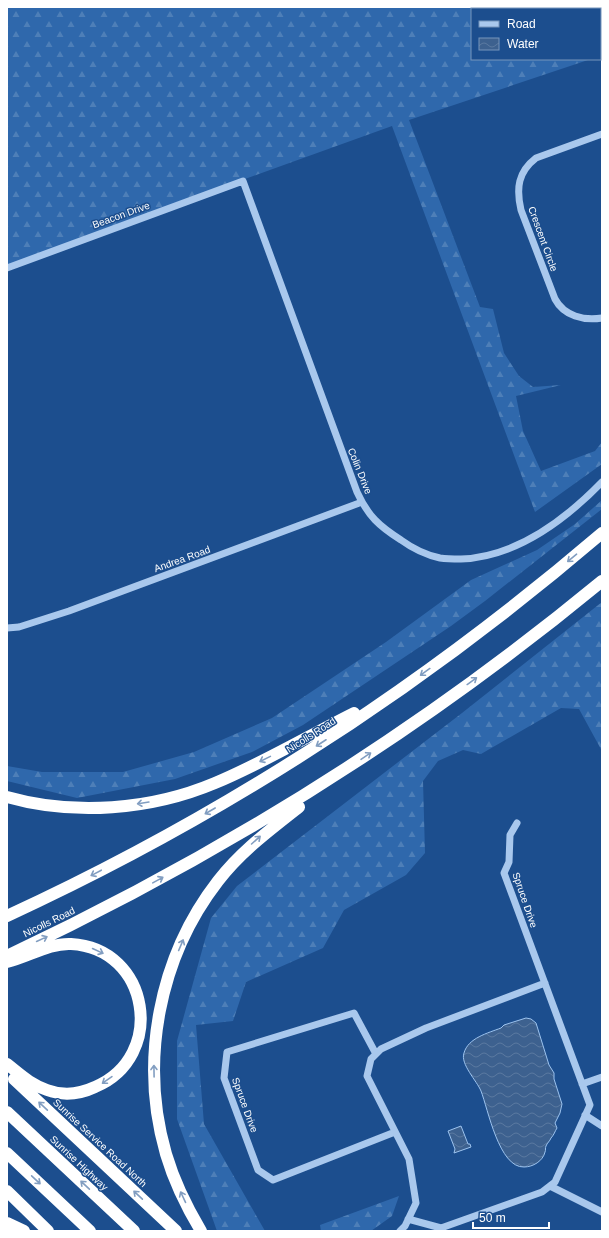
<svg xmlns="http://www.w3.org/2000/svg" width="609" height="1238" font-family="Helvetica,sans-serif">
<defs>
<pattern id="forest-firs" width="22" height="20" patternUnits="userSpaceOnUse"><rect width="22" height="20" fill="#2f68ac"/><path d="M5 1l3.5 6h-7zM16 11l3.5 6h-7z" fill="#4e7fb8"/></pattern>
<pattern id="water-waves" width="16" height="10" patternUnits="userSpaceOnUse"><rect width="16" height="10" fill="#3d618f"/><path d="M0 5q4-4 8 0t8 0" fill="none" stroke="#5a79a0"/></pattern>
</defs>
<rect width="100%" height="100%" fill="#1c4e8e"/>
<path fill="url(#forest-firs)" d="M7,7H602V55L600,56V9H472V59H591L409,120L480,307L493,309L504,353L519,376L533,387L561,385L516,396L523,431L541,471L595,451L602,442V464L535,512L392,126L7,265Z
M602,500V509L485,601L451,626L303,725L252,752L175,779L77,798L7,781V766L42,772H123L194,752L272,718L386,642L471,580L537,550L575,524Z
M602,602V751L579,709L561,708L481,754L463,750L438,761L423,781L425,853L406,875L344,910L323,948L246,982L233,1021L196,1025L204,1124L265,1231H217L177,1119V1041L211,918L237,886L462,713Z
M399,1196L392,1216L371,1231H321L320,1225Z"/>
<path fill="url(#water-waves)" stroke="#9cc3ef" d="M526,1018L531,1019L536,1023L549,1065L554,1073V1079L562,1104L560,1113L555,1123L557,1128C555,1131 554,1135 551,1138C550,1141 547,1143 546,1146C545,1148 546,1150 545,1152C543,1161 533,1167 524,1167C499,1168 488,1109 481,1091C477,1081 460,1064 464,1053C468,1038 488,1033 501,1028L504,1025Z
M461,1126L468,1144H470L471,1147L454,1153L455,1149L448,1131Z"/>
<g fill="none" stroke-linecap="round" stroke-linejoin="round">
<path stroke="#a9c8ed" stroke-width="7" d="M602,134L536,158C518,172 516,188 521,210L555,299C564,316 584,321 602,318
M7,268L243,181L357,492C368,516 379,526 401,540C412,548 426,555 440,558C447,559 454,559 461,559C516,557 565,520 602,482
M7,628L19,627L69,611L362,502
M376,1054L354,1013L227,1052L224,1078L258,1170L273,1180L395,1132
M582,1084L602,1077
M585,1115L602,1126
M550,1186L602,1212
M408,1219L441,1228L542,1192L555,1182L590,1105L504,873L509,862L510,835L517,823
M400,1231L405,1226L416,1203L409,1159L367,1076L371,1059L381,1049L426,1028L545,983"/>
<path stroke="#fff" stroke-width="12" d="M7,797C74,816 151,810 215,783C263,763 308,736 354,713
M7,916C222,817 422,687 602,533
M7,956C222,855 419,732 602,581
M7,962C28,957 49,943 71,944C150,948 167,1057 95,1087C80,1094 63,1096 47,1090C30,1084 21,1075 7,1064
M14,1079L176,1231
M7,1112L134,1231
M7,1153L90,1231
M7,1191L48,1231
M7,1223L24,1231
M201,1231C186,1206 174,1181 166,1154C139,1061 159,957 218,881C241,851 270,830 299,807"/>
</g>
<defs><path id="oneway-shaft" d="M-6 0H5M1.5-3L5.5 0L1.5 3" fill="none" stroke-width="1.6" stroke-linecap="round" stroke-linejoin="round"/></defs>
<g stroke="#829ec1">
<use href="#oneway-shaft" transform="translate(572 558) rotate(140)"/>
<use href="#oneway-shaft" transform="translate(425 672) rotate(144)"/>
<use href="#oneway-shaft" transform="translate(472 681) rotate(-36)"/>
<use href="#oneway-shaft" transform="translate(321 743) rotate(147)"/>
<use href="#oneway-shaft" transform="translate(366 756) rotate(-34)"/>
<use href="#oneway-shaft" transform="translate(265 759) rotate(154)"/>
<use href="#oneway-shaft" transform="translate(143 803) rotate(171)"/>
<use href="#oneway-shaft" transform="translate(210 811) rotate(150)"/>
<use href="#oneway-shaft" transform="translate(256 840) rotate(-42)"/>
<use href="#oneway-shaft" transform="translate(96 873) rotate(152)"/>
<use href="#oneway-shaft" transform="translate(158 880) rotate(-29)"/>
<use href="#oneway-shaft" transform="translate(42 939) rotate(-25)"/>
<use href="#oneway-shaft" transform="translate(181 945) rotate(-67)"/>
<use href="#oneway-shaft" transform="translate(98 951) rotate(25)"/>
<use href="#oneway-shaft" transform="translate(154 1071) rotate(-91)"/>
<use href="#oneway-shaft" transform="translate(107 1080) rotate(145)"/>
<use href="#oneway-shaft" transform="translate(43 1106) rotate(-137)"/>
<use href="#oneway-shaft" transform="translate(36 1180) rotate(43)"/>
<use href="#oneway-shaft" transform="translate(85 1185) rotate(-137)"/>
<use href="#oneway-shaft" transform="translate(138 1195) rotate(-137)"/>
<use href="#oneway-shaft" transform="translate(183 1197) rotate(-115)"/>
</g>
<g text-anchor="middle" dominant-baseline="central" stroke-width="3" stroke-linejoin="round" paint-order="stroke">
<g font-size="10" fill="#fff" stroke="#1c4e8e">
<text transform="translate(121 215) rotate(-20)">Beacon Drive</text>
<text transform="translate(543 239) rotate(70)">Crescent Circle</text>
<text transform="translate(360 471) rotate(68)">Colin Drive</text>
<text transform="translate(182 559) rotate(-20)">Andrea Road</text>
<text transform="translate(311 735) rotate(-33)">Nicolls Road</text>
<text transform="translate(525 900) rotate(71)">Spruce Drive</text>
<text transform="translate(49 922) rotate(-26)">Nicolls Road</text>
<text transform="translate(245 1105) rotate(70)">Spruce Drive</text>
<text transform="translate(100 1143) rotate(43)">Sunrise Service Road North</text>
<text transform="translate(79 1163) rotate(43)">Sunrise Highway</text>
</g>
</g>
<rect width="609" height="1238" fill="none" stroke="#ffffff" stroke-width="16"/>
<rect x="471" y="8" width="130" height="52" fill="#1c4e8e" stroke="#7795bb"/>
<rect x="479" y="21" width="20" height="6" fill="#a9c8ed" stroke="#7795bb"/>
<text x="507" y="28" font-size="12" fill="#ffffff">Road</text>
<rect x="479" y="38" width="20" height="12" fill="url(#water-waves)" stroke="#7795bb"/>
<text x="507" y="48" font-size="12" fill="#ffffff">Water</text>
<path d="M473 1222v6h76v-6" fill="none" stroke="#ffffff" stroke-width="2"/>
<text x="479" y="1222" font-size="12" fill="#ffffff" stroke="#1c4e8e" stroke-width="3" paint-order="stroke">50 m</text>
</svg>
